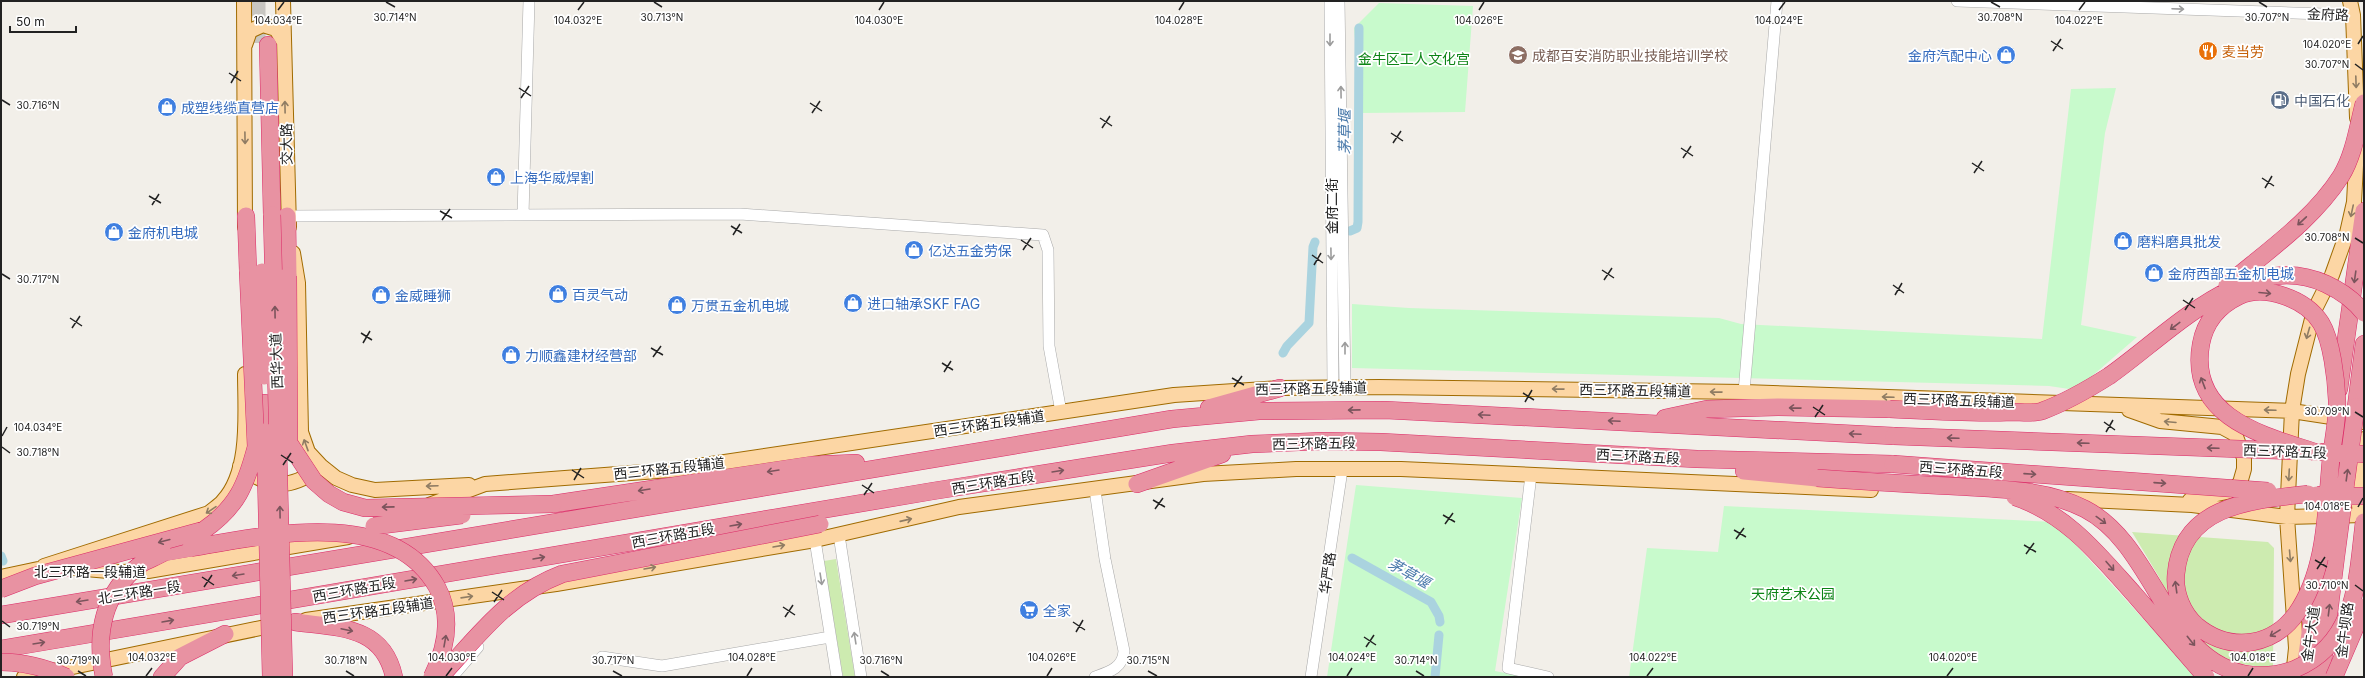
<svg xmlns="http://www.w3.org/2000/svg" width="2365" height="678" font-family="Inter,'Noto Sans SC',sans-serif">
<rect width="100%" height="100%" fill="#f2efe9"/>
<path fill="#cdebb0" d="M2132,532L2268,542L2274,548L2273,669L2230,662L2214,652L2195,635L2173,605L2159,577Z
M836,559L855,677H843L824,561Z"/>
<path fill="#c8facc" d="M1379,3L1473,6L1465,112L1362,113L1354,28Z
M2116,88L2105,133L2081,325L2137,337L2076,390L2049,386L1352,368V304L1409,308L1719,318L1741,324L2042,339L2071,89Z
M1356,485L1522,498L1495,671L1525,677H1327Z
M1724,506L2055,522L2196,677H1629L1647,548L1718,552Z"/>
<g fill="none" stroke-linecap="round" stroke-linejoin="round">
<path stroke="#aad3df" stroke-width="9" d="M1350,231L1357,228L1358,222L1359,28
M1283,353L1287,346L1309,323L1313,247L1315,242
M1,556L3,561
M1352,558L1431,602L1439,616L1440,622
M1435,677L1439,635"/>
<path stroke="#c8c6c1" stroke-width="17" stroke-dasharray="17 8" stroke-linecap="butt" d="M257,1V47"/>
<g stroke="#a9a9a9" stroke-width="12">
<path id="minor" d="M1330,1L1333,387
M1339,1L1345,387
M1957,1L2353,15
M523,215L529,1
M287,216L740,214L1043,235L1048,250L1049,346L1061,412
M1744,392L1777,1
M1531,475L1508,668L1548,677
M839,535L861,677
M815,540L837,677
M602,657L662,666L830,637
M452,677L478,647
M1095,677C1109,672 1123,668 1124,651L1105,559L1095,490
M1311,677L1342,470"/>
</g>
<g stroke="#a06b00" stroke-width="16">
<path id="major" d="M244,1L245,227
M283,1L289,227
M2350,1L2353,15L2357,118
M245,45L250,31L263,25L276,29L284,42
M293,253L298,283L301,432L308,452L321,466L336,478L352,485L375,490L469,485
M2129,410L2160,421L2222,427L2235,434L2244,458V469L2240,483L2231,491L2190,500
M240,466C268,488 288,491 318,469
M2067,499L2192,505L2287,517L2364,515
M429,505L485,484L671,470L1174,395L1280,388L1379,387L1744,392L2292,411L2364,422
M2359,506L2364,439
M44,566L209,513C213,509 219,506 223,501C251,471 245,412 245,374
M74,568L120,572L148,571L348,537
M1,577L38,569
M306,620L556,584L815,540L959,507L1203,474L1296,469H1401L1871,490
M24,677L280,624
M2293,677L2296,648L2287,517L2292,411L2298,374L2314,311L2332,275L2347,233L2354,202L2357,147"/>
</g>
<g stroke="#dc2a67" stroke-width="18">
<path id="highway" d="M268,45L272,215
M246,216L248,271
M287,216L288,276
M2339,389L2364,211
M2356,407L2364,344
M1209,408L1280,388
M1665,418L1707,409L1778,407L1890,409
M258,434L265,403
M1744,471L1817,478
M1137,484L1222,454
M553,504L811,465L856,463
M163,553L191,548
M1,615L1172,419L1259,411L1385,410L1894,436
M295,622C338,628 383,625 394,677
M1,649L933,491L1173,453L1252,444L1322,441L1381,442L1697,459L1893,464
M162,677L180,657L225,634
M2304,677L2318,575
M2321,677L2336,556"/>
</g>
<use href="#minor" stroke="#fff" stroke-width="11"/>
<use href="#major" stroke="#fcd6a4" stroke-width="14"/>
<use href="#highway" stroke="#e892a2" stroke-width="17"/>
<g stroke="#dc2a67" stroke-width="18" stroke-linecap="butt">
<path id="highway-bridge" d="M272,215L284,677
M262,272L264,376
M288,276L289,443L314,481L329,494L343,502L365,508L553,504
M2227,285C2266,252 2313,220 2341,176C2354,155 2358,126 2364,103
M1890,409C1931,411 1971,414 2012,412C2021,412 2033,414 2042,411C2066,402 2087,390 2109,376C2168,335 2247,247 2326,284C2341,291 2354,300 2364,313
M265,432L271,677
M1894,436L2292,451
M2320,452L2364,454
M1893,464L2268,491
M1817,478C1861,481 1905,484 1949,486C1994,489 2044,488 2085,509C2157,546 2166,666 2252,675C2267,676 2281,675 2295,669C2357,643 2357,580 2364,522
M2308,494C2254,500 2182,504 2176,574C2174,593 2183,614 2197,626C2213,639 2232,645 2252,642C2270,639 2285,629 2296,614C2327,570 2326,510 2331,458C2333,439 2338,419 2337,400C2336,379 2332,341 2321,323C2306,299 2265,284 2239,296C2218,306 2205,322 2201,344C2188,417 2262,435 2315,452
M2317,495L2364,496
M2015,497C2067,514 2099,555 2134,594C2158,622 2182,649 2206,677
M374,526L462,515
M191,548C266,535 392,506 437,587C453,617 446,649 432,677
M2336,556L2356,407
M1,589L35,576L204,530C237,507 246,485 256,447L248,271
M1,662C25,662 44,667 66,677
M104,677C95,634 103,592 141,564C147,560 156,557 163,553
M440,677C479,635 507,595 562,574L820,524
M2334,677L2364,607"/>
</g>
<use href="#highway-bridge" stroke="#e892a2" stroke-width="17"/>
</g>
<defs><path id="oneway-shaft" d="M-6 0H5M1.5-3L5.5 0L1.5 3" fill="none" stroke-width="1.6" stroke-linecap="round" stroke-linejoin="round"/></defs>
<g stroke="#9c9c9c">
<use href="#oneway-shaft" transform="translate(2178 9) rotate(2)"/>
<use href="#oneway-shaft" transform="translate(1330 40) rotate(90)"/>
<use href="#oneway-shaft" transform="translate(1341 92) rotate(-91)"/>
<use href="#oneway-shaft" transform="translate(1331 254) rotate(89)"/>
<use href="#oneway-shaft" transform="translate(1345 348) rotate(-90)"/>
<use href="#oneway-shaft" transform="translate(821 579) rotate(81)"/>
<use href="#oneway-shaft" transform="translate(855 638) rotate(-99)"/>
</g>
<g stroke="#8f7c63">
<use href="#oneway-shaft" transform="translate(2356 82) rotate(88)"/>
<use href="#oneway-shaft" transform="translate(285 107) rotate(-91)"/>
<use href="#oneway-shaft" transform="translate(245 138) rotate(89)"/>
<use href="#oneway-shaft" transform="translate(2352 211) rotate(102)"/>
<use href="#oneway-shaft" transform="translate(2308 333) rotate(106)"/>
<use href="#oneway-shaft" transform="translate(1558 389) rotate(-179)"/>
<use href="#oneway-shaft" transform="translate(1716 392) rotate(-179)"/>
<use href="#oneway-shaft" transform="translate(1888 397) rotate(-178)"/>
<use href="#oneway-shaft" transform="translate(2270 410) rotate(-178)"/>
<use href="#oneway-shaft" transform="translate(2170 422) rotate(-175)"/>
<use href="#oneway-shaft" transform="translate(306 445) rotate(-110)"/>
<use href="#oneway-shaft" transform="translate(2289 475) rotate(93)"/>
<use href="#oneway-shaft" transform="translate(432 486) rotate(178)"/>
<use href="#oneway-shaft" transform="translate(211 510) rotate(146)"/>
<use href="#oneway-shaft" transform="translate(906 520) rotate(-13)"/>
<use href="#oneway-shaft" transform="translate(779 546) rotate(-10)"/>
<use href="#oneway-shaft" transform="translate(2290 556) rotate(85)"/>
<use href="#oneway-shaft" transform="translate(650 568) rotate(-10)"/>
<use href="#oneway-shaft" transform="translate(467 597) rotate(-8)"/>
</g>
<g stroke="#7b545c">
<use href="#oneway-shaft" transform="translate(2302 221) rotate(137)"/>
<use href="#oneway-shaft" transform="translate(2355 277) rotate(98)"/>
<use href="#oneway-shaft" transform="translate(2265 293) rotate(5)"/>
<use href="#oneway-shaft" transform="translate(275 312) rotate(-91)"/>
<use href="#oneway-shaft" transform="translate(2175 326) rotate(143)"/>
<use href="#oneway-shaft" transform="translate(2203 383) rotate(-111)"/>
<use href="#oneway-shaft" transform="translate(1795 408) rotate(-179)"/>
<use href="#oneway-shaft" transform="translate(1354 410) rotate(179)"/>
<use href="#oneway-shaft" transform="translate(1484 415) rotate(-177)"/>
<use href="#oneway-shaft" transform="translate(1614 421) rotate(-177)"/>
<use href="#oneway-shaft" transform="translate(1855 434) rotate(-177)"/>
<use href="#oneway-shaft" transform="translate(1953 438) rotate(-178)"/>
<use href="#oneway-shaft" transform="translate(2083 443) rotate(-178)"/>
<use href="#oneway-shaft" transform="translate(2213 448) rotate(-178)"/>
<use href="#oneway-shaft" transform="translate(773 471) rotate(171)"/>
<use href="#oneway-shaft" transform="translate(1058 471) rotate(-9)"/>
<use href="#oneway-shaft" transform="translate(2030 474) rotate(4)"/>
<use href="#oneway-shaft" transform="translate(2347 475) rotate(-82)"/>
<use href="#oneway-shaft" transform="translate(2160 483) rotate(4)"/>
<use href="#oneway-shaft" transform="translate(644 490) rotate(171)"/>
<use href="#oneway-shaft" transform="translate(388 507) rotate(179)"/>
<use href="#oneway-shaft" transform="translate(280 512) rotate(-91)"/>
<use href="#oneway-shaft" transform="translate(2101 520) rotate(36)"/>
<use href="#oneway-shaft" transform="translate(736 525) rotate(-10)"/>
<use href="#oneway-shaft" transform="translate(164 541) rotate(165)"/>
<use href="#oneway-shaft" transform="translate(539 558) rotate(-10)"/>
<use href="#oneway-shaft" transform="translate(2110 566) rotate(49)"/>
<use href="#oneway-shaft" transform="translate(238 575) rotate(171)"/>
<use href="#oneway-shaft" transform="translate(411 580) rotate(-10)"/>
<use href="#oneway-shaft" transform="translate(2176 587) rotate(-98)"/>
<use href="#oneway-shaft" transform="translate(82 601) rotate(171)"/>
<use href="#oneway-shaft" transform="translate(2329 610) rotate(-83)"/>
<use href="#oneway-shaft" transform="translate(168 621) rotate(-10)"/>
<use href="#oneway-shaft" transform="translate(347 630) rotate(12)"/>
<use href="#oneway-shaft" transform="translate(2275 633) rotate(148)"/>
<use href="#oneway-shaft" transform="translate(445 641) rotate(-80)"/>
<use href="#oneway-shaft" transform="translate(2191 641) rotate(51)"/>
<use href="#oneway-shaft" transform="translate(39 643) rotate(-9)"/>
</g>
<path fill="none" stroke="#222" stroke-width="1.5" d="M386,2L395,7M654,2L662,7M1991,2L2000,7M2259,2L2267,7M278,10L284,2M578,10L584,2M879,10L884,2M1179,10L1184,2M1479,10L1484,2M1779,10L1785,2M2079,10L2085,2M2051,41L2063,49M2358,44L2363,36M2053,51L2061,39M2355,64L2363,70M229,73L241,81M231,83L238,71M519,88L531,96M521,98L529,86M2,100L10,105M810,103L822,111M812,113L820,101M1100,118L1112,126M1102,128L1110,116M1391,133L1403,141M1393,143L1401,131M1681,148L1693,156M1683,158L1691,146M1972,163L1984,171M1974,173L1982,161M2262,178L2274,186M2265,188L2272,176M149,196L161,203M152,205L159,194M440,211L452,218M442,220L450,209M731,226L742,233M733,235L740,224M2355,238L2363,243M1021,240L1033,248M1023,250L1031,238M1312,255L1323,263M1314,265L1321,253M1602,270L1614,278M2,274L10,279M1604,280L1612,268M1893,285L1904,293M1895,295L1902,283M2183,300L2195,308M2185,310L2193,298M70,318L82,326M72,328L80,316M361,333L372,340M363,343L370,331M651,348L663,355M653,357L661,346M942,363L953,370M944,372L951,361M1232,378L1244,385M1234,387L1242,376M1523,393L1534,400M1525,402L1532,390M1813,407L1825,415M2355,412L2363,417M1815,417L1823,405M2104,422L2115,430M2106,432L2113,420M2,436L7,427M2,447L10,453M281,455L293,463M283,465L291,453M572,470L584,478M574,480L581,468M862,485L874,493M864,495L872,483M1153,500L1165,507M2358,507L2363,498M1155,509L1163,498M1443,515L1455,522M1445,524L1453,513M1734,530L1746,537M1736,539L1744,528M2024,545L2036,552M2026,554L2034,543M2315,560L2327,567M2317,569L2325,557M202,577L214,585M2355,585L2363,591M204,587L212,575M492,592L504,600M494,602L502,590M783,607L795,615M785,617L793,605M2,621L10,627M1073,622L1085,630M1076,632L1083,620M1364,637L1376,645M1366,647L1374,635M78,671L86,676M346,671L354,676M613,671L622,676M881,671L889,676M1148,671L1157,676M1416,671L1424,676M146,676L152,668M446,676L452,668M747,676L752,668M1047,676L1052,668M1347,676L1352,668M1647,676L1653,668M1947,676L1953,668M2248,676L2253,668"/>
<defs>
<g id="restaurant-disc" transform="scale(1)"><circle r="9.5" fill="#e8710a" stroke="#fff"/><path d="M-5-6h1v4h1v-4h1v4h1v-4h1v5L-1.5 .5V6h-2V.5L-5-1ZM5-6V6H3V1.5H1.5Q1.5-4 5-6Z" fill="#fff"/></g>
<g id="university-disc" transform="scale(1)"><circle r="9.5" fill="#8d6e63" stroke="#fff"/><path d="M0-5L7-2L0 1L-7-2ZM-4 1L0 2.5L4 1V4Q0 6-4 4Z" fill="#fff"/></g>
<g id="shop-disc" transform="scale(1)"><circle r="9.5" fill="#3f7fe0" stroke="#fff"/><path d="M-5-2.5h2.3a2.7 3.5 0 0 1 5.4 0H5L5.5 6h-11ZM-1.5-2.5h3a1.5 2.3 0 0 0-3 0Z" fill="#fff"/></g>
<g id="fuel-disc" transform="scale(1)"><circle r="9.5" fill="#5c6f8a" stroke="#fff"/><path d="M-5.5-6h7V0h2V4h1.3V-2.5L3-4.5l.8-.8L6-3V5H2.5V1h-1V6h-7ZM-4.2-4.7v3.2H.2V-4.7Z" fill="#fff"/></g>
<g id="supermarket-disc" transform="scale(1)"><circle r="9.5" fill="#3f7fe0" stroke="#fff"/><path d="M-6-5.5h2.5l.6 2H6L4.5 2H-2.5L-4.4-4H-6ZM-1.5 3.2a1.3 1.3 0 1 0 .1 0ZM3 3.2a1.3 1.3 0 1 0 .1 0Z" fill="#fff"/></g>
</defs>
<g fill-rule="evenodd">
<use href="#restaurant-disc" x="2208" y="51"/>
<use href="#university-disc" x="1518" y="55"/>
<use href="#shop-disc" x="2006" y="55"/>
<use href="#fuel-disc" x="2280" y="100"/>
<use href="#shop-disc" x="167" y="107"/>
<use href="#shop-disc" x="496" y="177"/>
<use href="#shop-disc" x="114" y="232"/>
<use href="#shop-disc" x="2123" y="241"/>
<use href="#shop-disc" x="914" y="250"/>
<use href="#shop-disc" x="2154" y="273"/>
<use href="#shop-disc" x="558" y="294"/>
<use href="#shop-disc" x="381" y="295"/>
<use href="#shop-disc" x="853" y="303"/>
<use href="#shop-disc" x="677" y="305"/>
<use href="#shop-disc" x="511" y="355"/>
<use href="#supermarket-disc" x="1029" y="610"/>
</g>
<g text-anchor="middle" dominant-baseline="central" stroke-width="3.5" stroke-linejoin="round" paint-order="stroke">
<g font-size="14" fill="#222" stroke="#fff">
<text transform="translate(2328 14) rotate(2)">金府路</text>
<text transform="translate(286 144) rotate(-91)">交大路</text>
<text transform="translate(1331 206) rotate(-90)">金府二街</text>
<text transform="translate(276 361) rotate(-92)">西华大道</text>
<text transform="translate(1311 388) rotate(-1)">西三环路五段辅道</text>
<text transform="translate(1635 390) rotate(1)">西三环路五段辅道</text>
<text transform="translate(1959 400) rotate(2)">西三环路五段辅道</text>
<text transform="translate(989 423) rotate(-8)">西三环路五段辅道</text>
<text transform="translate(1314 443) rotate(-1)">西三环路五段</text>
<text transform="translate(2285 451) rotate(2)">西三环路五段</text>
<text transform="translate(1638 456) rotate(3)">西三环路五段</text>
<text transform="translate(669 468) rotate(-6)">西三环路五段辅道</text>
<text transform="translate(1961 469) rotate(4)">西三环路五段</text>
<text transform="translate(993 482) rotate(-9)">西三环路五段</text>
<text transform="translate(673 535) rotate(-10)">西三环路五段</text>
<text x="90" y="571">北三环路一段辅道</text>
<text transform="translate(1327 573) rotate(-82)">华严路</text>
<text transform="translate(354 589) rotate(-10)">西三环路五段</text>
<text transform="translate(139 592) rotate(-9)">北三环路一段</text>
<text transform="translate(378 610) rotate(-8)">西三环路五段辅道</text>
<text transform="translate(2344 630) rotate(-83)">金牛坝路</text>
<text transform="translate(2310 634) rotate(-82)">金牛大道</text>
</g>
<g font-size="14" fill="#c56008" stroke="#fff" text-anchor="start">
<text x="2222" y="51">麦当劳</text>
</g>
<g font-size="14" fill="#785e54" stroke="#fff" text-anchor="start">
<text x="1532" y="55">成都百安消防职业技能培训学校</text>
</g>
<g font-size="14" fill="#366cbe" stroke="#fff" text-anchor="start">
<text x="1992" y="55" text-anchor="end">金府汽配中心</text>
<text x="181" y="107">成塑线缆直营店</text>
<text x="510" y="177">上海华威焊割</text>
<text x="128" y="232">金府机电城</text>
<text x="2137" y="241">磨料磨具批发</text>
<text x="928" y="250">亿达五金劳保</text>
<text x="2168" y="273">金府西部五金机电城</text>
<text x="572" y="294">百灵气动</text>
<text x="395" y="295">金威睡狮</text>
<text x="867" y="303">进口轴承SKF FAG</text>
<text x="691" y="305">万贯五金机电城</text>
<text x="525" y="355">力顺鑫建材经营部</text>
<text x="1043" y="610">全家</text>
</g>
<g font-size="14" fill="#0c8416" stroke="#fff">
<text x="1414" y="58">金牛区工人文化宫</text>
<text x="1793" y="593">天府艺术公园</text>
</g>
<g font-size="14" fill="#4e5e75" stroke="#fff" text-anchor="start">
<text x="2294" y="100">中国石化</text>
</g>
<g font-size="15" font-style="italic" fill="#4a7aab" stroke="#fff">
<text transform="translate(1344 132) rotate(-90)">茅草堰</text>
<text transform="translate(1409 573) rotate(29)">茅草堰</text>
</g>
</g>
<g font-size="10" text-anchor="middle" fill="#222" stroke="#fff" stroke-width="3.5" stroke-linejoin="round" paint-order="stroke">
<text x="662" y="21">30.713°N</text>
<text x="2000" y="21">30.708°N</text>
<text x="2267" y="21">30.707°N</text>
<text x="395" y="21">30.714°N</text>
<text x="278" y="24">104.034°E</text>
<text x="578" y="24">104.032°E</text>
<text x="879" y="24">104.030°E</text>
<text x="1179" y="24">104.028°E</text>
<text x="1479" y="24">104.026°E</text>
<text x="1779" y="24">104.024°E</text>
<text x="2079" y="24">104.022°E</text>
<text x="2327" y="48">104.020°E</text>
<text x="2327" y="68">30.707°N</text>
<text x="38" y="109">30.716°N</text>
<text x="2327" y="241">30.708°N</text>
<text x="38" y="283">30.717°N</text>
<text x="2327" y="415">30.709°N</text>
<text x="38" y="431">104.034°E</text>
<text x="38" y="456">30.718°N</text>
<text x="2327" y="510">104.018°E</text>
<text x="2327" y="589">30.710°N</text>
<text x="38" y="630">30.719°N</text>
<text x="152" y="661">104.032°E</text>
<text x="452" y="661">104.030°E</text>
<text x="752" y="661">104.028°E</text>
<text x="1052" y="661">104.026°E</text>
<text x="1352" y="661">104.024°E</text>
<text x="1653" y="661">104.022°E</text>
<text x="1953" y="661">104.020°E</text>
<text x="2253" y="661">104.018°E</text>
<text x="78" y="664">30.719°N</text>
<text x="346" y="664">30.718°N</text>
<text x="613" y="664">30.717°N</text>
<text x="881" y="664">30.716°N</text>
<text x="1148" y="664">30.715°N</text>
<text x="1416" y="664">30.714°N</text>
</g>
<rect width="2365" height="678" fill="none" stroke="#222222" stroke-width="4"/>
<path d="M10 26v6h66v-6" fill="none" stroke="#222222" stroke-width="2"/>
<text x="16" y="26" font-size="12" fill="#222222" stroke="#ffffff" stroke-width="3" paint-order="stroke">50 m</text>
</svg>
